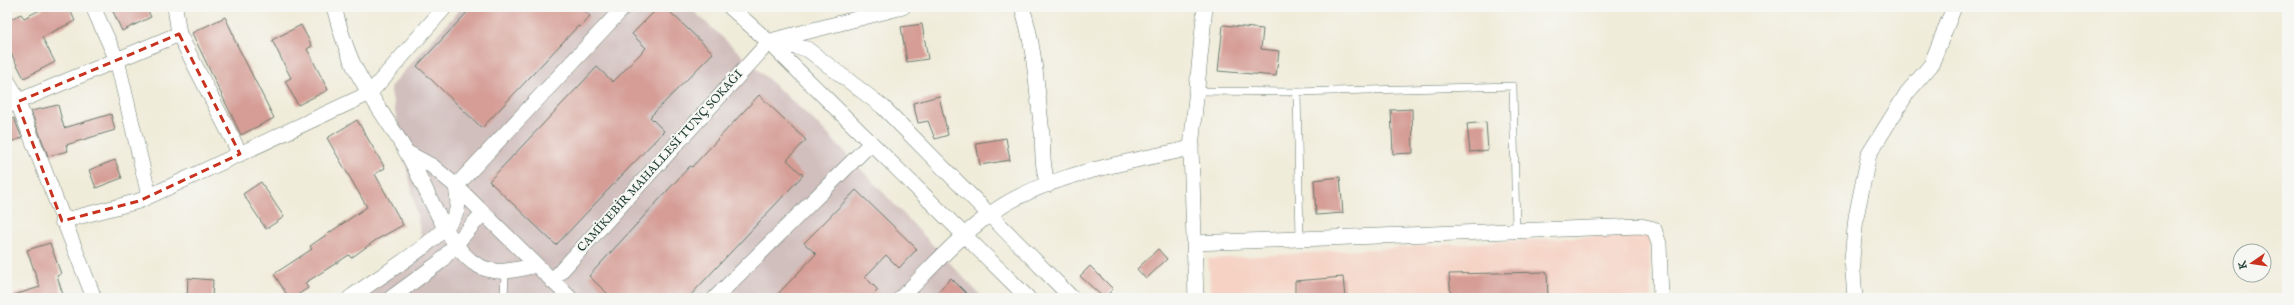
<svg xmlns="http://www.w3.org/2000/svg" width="2294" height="305" font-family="'IM FELL English',serif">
<rect width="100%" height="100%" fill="#f6f6f2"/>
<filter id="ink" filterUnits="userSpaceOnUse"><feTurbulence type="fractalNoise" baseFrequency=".025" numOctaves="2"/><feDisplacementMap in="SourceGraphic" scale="8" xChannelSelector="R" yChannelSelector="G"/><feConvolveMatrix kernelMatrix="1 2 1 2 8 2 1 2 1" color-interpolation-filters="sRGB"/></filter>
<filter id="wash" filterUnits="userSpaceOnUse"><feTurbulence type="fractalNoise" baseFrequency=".012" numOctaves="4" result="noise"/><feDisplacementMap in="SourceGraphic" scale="16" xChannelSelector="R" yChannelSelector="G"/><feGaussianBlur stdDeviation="0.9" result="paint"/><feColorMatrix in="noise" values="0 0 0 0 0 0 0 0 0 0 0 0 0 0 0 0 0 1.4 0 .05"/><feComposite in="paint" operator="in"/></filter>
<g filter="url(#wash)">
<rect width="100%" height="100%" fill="#f0ecda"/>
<path fill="#f5d2c3" d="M1649,233L1651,298H1211L1208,259Z"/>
<path fill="#d1bfbd" d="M462,7H689L822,128L983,298H349L422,240L390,87Z"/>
<g id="blocks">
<path fill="#d59d95" d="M46,7H69L75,21L42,37L55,62L24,78L7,46V21L21,14L24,18Z
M111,7H146L151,17L122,31Z
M472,7H581L590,16L580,27L578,26L482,128L417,66Z
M659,7H665L713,53L650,117L664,131L556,245L489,181L597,67L613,82L646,48L632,34Z
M225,17L234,36L233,37L274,118L241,135L192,33Z
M922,24L928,59L907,62L901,27Z
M301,25L312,46L307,49L328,90L298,105L285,81L291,78L272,40Z
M1223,25L1263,29L1261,49L1279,51L1276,76L1218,71Z
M759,95L806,140L787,160L803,175L688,298H612L589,276L690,166L692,167Z
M939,96L948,135L935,139L928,121L918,123L913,103Z
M58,105L64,128L111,114L115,130L66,145L68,151L48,156L31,111Z
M1412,109L1413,153L1393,154L1391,110Z
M14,118L22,138L7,143V121Z
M357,120L385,168L375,174L403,225L376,240L351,258L349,255L305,283L308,288L293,298H289L274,274L312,249L310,246L367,207L327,138Z
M1486,122L1488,150L1470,152L1467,124Z
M1006,138L1010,160L980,165L976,143Z
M115,160L122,178L96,188L89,170Z
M1340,177L1343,213L1316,215L1314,180Z
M261,182L284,217L266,229L243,194Z
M856,190L917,249L899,268L886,255L865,277L878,290L870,298H774L816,254L804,243Z
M50,243L61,274L57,276L64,298H14V295L40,287L27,250Z
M1158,249L1167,259L1146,279L1137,269Z
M1090,266L1113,289L1104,298L1080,276Z
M1547,272L1548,298H1451L1449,274Z
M1343,277L1345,298H1295V281Z
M188,278L213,280L212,298H187Z
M951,278L971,298H932Z"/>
</g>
</g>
<g filter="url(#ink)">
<use href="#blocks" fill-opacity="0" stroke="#687a6e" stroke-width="1"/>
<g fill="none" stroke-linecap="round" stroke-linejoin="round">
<g stroke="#687a6e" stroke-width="8">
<path id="lane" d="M1197,91L1297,92L1513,86L1516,231
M1297,92L1300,239
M504,298L505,272"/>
</g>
<g stroke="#687a6e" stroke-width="16">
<path id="street" d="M93,7L117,60L149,196
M175,7L179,34L240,154
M334,7C339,27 345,46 353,64C368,95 390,123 407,153C424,182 448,249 477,265C497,276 515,270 536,265
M730,7L769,42L1028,298
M1022,7C1035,47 1037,91 1042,133C1043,152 1042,167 1048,185
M774,40L903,7
M769,42L807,49L883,107L1072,298
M7,80L13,90L94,298
M7,106L179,34
M408,153L432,166L456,186L570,298
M62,221L139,201L370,93L445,7
M1194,243L1641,226L1654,229L1659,244L1661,298
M552,281L769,42
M350,298C374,279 449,237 457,210C459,202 457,194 456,186L624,7
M391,298L440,262L483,213
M715,298L871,143
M901,298C929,270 956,239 989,215C1043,174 1127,163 1191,148
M1196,298L1191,148L1205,7
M1855,298L1852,259L1856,217L1869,154L1907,93L1931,65L1954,7"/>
</g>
<use href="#lane" stroke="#fff" stroke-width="7"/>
<use href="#street" stroke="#fff" stroke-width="15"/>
</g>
</g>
<path fill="none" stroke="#c8321e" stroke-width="3" stroke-dasharray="8 5" stroke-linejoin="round" d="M179,34L240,154L139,201L62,221L17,102Z"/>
<g text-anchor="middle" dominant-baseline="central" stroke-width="4" stroke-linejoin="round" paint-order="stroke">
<g font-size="12" fill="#1f3d34" stroke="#f6f6f2">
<text transform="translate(660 161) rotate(-48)">CAMİKEBİR MAHALLESİ TUNÇ SOKAĞI</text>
</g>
</g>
<rect width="2294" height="305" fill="none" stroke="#f6f6f2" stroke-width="24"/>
<g transform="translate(2252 263) rotate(257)"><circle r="19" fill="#f6f6f2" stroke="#a0aca6"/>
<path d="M0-3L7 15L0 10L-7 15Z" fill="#c8321e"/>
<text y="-6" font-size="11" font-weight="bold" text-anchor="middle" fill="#1f3d34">K</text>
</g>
</svg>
